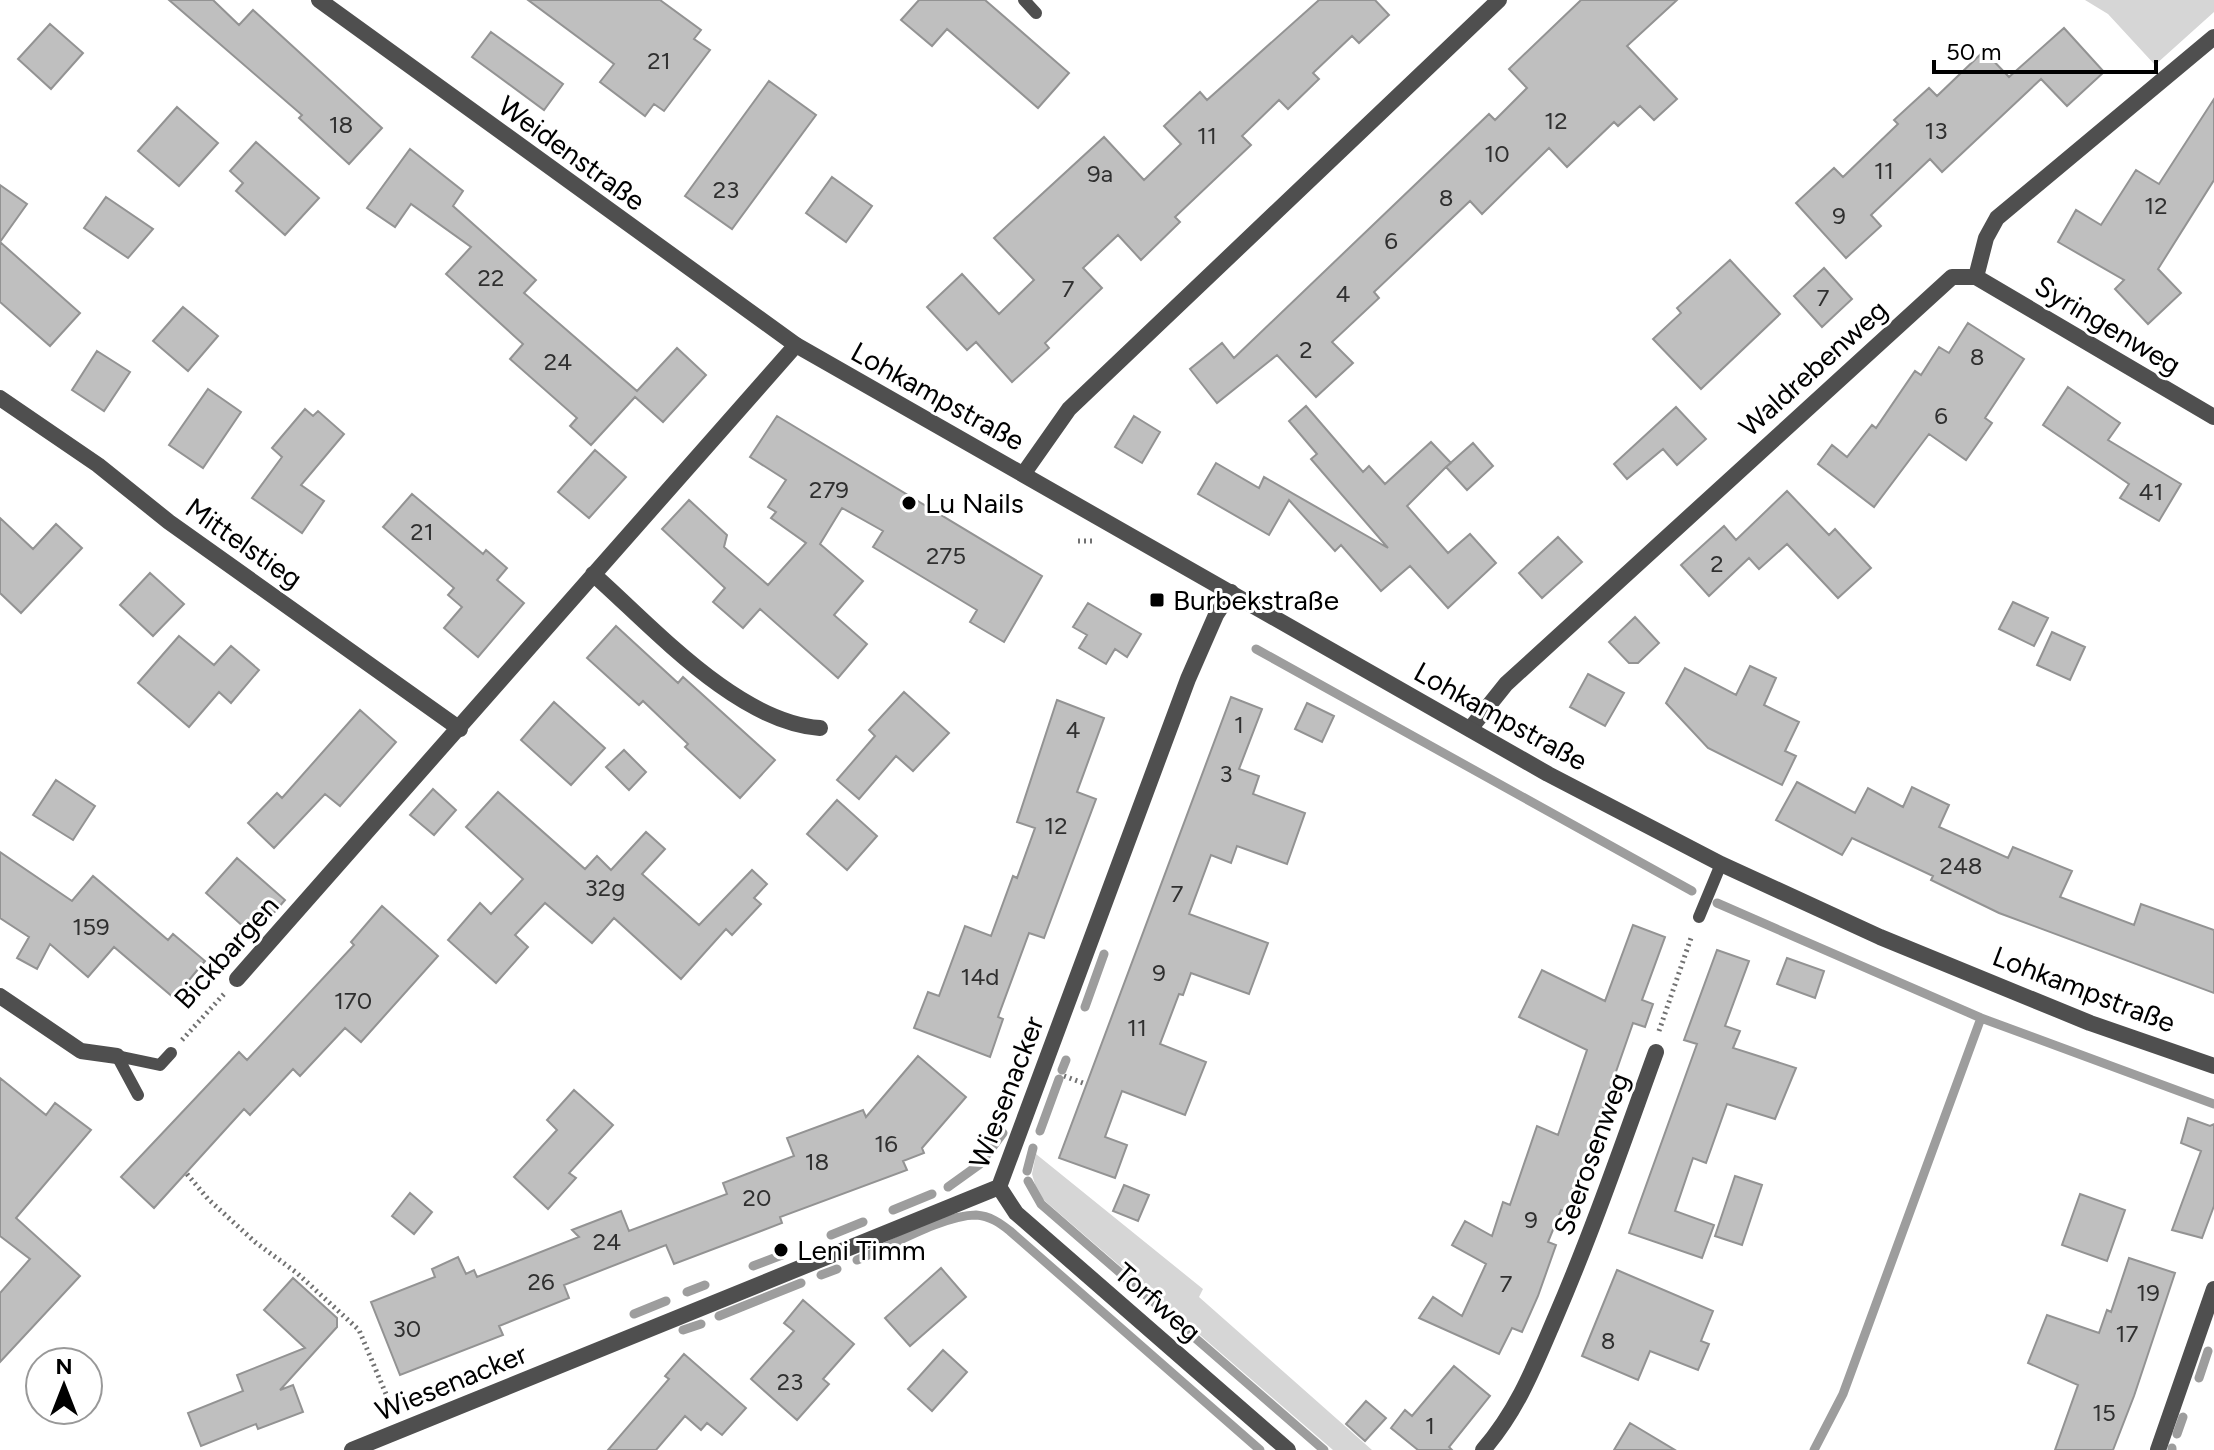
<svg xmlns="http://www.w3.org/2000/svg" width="2214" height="1450" font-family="Figtree,sans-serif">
<rect width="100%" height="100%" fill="#fff"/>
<path fill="#d6d6d6" d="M2085,0H2214V12L2155,65L2108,14Z
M1036,1154L1203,1289L1199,1297L1372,1450H1333L1038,1195L1032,1174Z"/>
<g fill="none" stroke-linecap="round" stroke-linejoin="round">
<path stroke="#9d9d9d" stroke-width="9" d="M1256,649L1692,891
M1717,903L1981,1018L2214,1104
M1085,1007L1104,954
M1062,1070L1066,1060
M1040,1131L1059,1079
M1027,1171L1033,1148
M1028,1181L1041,1204L1324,1450
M948,1187L980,1164L1003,1133
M893,1210L932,1194
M831,1235L863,1222
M857,1260C889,1247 943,1215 976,1215C990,1216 1000,1223 1010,1231L1260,1450
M753,1266L782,1255
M821,1275L837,1269
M687,1292L705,1285
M634,1314L666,1301
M719,1316L801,1283
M683,1330L701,1324
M2199,1378L2208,1351
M2177,1434L2183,1417
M1814,1450L1843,1394L1981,1018
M2172,1450V1448"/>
</g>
<path fill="#bfbfbf" stroke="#939393" stroke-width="2" d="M169,0H213L239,25L253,10L382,128L349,164L299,118L302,115Z
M528,0H660L701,30L694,39L710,50L664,111L654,104L645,116L600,82L614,64Z
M919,0H985L1069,73L1038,108L947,29L932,46L901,20Z
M1319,0H1375L1389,15L1359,43L1352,36L1313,73L1319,79L1288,109L1279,100L1242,136L1251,145L1175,217L1180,222L1141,260L1118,235L1083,268L1102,288L1045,343L1049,348L1012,382L976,342L967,350L927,307L962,274L999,314L1034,280L994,238L1104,137L1144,180L1181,144L1164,126L1200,92L1207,100Z
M1581,0H1677L1627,46L1677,99L1654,120L1640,106L1618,126L1614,122L1567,167L1549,148L1482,214L1470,201L1374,292L1379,298L1332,342L1353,363L1316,397L1277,355L1217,403L1190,369L1222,343L1234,358L1489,114L1495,120L1527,88L1509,69Z
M50,24L83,53L51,89L18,59Z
M2064,28L2104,72L2067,106L2041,79L1942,172L1930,159L1871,215L1881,226L1846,258L1796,203L1834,168L1843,177L1898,124L1894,120L1929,88L1937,96L1984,51L2009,77Z
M491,32L563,84L544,110L472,57Z
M769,81L816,115L732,229L685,196Z
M2214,99V180L2158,269L2181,293L2148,324L2115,289L2124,280L2058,242L2076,210L2101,225L2136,170L2159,184Z
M177,107L218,143L179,186L138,151Z
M256,142L319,198L285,235L236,191L243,183L230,171Z
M410,149L463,191L453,206L536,280L524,293L637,391L677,348L706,375L663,422L635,397L591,445L570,426L577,418L510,359L523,344L446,274L471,247L411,204L395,227L367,208Z
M832,177L872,206L846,242L806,213Z
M0,185L27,204L0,242L80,313L50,346L0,302Z
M106,197L153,229L128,258L84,228Z
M1730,260L1780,314L1701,389L1653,339L1681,313L1677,308Z
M1824,268L1852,299L1822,327L1794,296Z
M183,307L218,336L188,371L153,341Z
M1968,323L2024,359L1985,418L1992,423L1966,460L1929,434L1874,507L1818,464L1832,445L1847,457L1872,425L1876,428L1915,371L1921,375L1939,347L1949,353Z
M97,351L130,372L104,411L72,390Z
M2068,387L2120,423L2108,440L2181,484L2159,521L2120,498L2129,484L2043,425Z
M208,389L241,412L203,468L169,445Z
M1306,406L1363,472L1369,466L1385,484L1431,442L1451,463L1446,467L1473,443L1493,466L1467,490L1446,467L1407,506L1448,553L1470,534L1496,563L1448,608L1410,566L1381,591L1341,545L1335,551L1289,500L1269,535L1198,494L1216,463L1259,488L1264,477L1388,548L1311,459L1317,454L1289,421Z
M1676,407L1706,439L1677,465L1663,449L1627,479L1614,464Z
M305,409L313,416L318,411L344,434L301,485L324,501L302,533L252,498L282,457L272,448Z
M777,416L1042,576L1004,642L970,622L977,610L873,547L883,531L842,508L820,544L863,581L834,615L867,644L838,678L760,609L743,628L713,602L725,588L662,529L689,500L727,535L724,547L768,585L806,543L771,518L776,512L768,507L786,480L750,457Z
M1134,416L1160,432L1142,463L1115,447Z
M595,450L626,477L589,518L558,492Z
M1787,491L1829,535L1835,529L1871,568L1838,598L1787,544L1759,569L1749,558L1709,596L1681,565L1724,526L1736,540Z
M412,494L483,554L486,550L507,568L497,580L524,603L478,657L444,628L462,607L448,595L454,588L383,527Z
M0,518L33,549L56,524L82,548L21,613L0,593Z
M1558,537L1582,562L1542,598L1519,573Z
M150,573L184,604L153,636L120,605Z
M2013,602L2048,618L2034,646L1999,629Z
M1088,603L1141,634L1127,657L1115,649L1106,664L1079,648L1087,635L1073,627Z
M1635,617L1659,643L1638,663H1629L1609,642Z
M616,626L678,683L683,677L775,760L740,798L685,747L688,744L643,701L639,705L587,658Z
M2052,632L2085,647L2070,680L2037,665Z
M179,636L214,665L231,646L259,670L231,703L219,692L189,727L138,683Z
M1750,666L1776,678L1764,705L1799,722L1785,751L1796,756L1782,785L1708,748L1666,703L1685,668L1736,695Z
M1588,674L1624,693L1605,726L1570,707Z
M904,692L949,733L913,771L896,756L859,799L837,780L875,736L869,730Z
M1231,697L1262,709L1239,769L1259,776L1253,794L1305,813L1287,864L1237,846L1231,863L1211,855L1189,914L1268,943L1249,994L1191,973L1183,995L1179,994L1160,1044L1206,1062L1185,1115L1122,1091L1105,1137L1127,1145L1115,1178L1059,1158Z
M1057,700L1104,718L1077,792L1096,799L1044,938L1029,933L998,1017L1003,1019L990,1057L914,1028L928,992L939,996L965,926L991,936L1013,876L1017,878L1035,828L1017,822Z
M554,702L605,748L571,785L521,740Z
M1307,703L1334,716L1322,742L1295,729Z
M360,710L396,742L340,806L325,794L274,848L248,823L277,793L282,798Z
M624,750L646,772L629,790L606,767Z
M56,780L95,806L73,840L33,815Z
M1797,782L1855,813L1868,788L1903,807L1912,787L1949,805L1939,827L2008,858L2013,847L2072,871L2060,897L2134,925L2141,904L2214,930V993L1999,913L1931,880L1933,876L1852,838L1842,855L1776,820Z
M433,789L456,810L434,835L410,815Z
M498,792L585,869L597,856L611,870L646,832L665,849L642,874L699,925L752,870L767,884L754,898L761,904L732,935L726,929L681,979L614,918L592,943L545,903L515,935L528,947L496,983L448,940L480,903L491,914L523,879L466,827Z
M837,800L877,836L847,870L807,834Z
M0,852L72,901L93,876L168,940L173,934L205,961L174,998L114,947L88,977L50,944L37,969L17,958L29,937L0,918Z
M237,858L285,900L265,923L257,915L245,928L206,893Z
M382,906L438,956L361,1042L345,1028L300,1076L293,1069L250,1115L244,1109L154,1208L121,1177L239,1052L247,1060L354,945L351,942Z
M1633,925L1665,937L1642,1000L1653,1004L1645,1027L1633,1023L1567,1212L1561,1210L1548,1242L1556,1245L1538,1296L1522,1332L1512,1328L1499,1354L1419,1318L1433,1297L1462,1316L1486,1264L1452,1245L1465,1221L1492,1236L1503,1202L1510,1205L1537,1126L1558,1135L1587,1050L1519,1017L1542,970L1605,1001Z
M1717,950L1749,961L1725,1026L1740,1031L1733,1048L1796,1068L1775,1119L1727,1104L1706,1163L1693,1158L1675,1211L1714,1225L1702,1258L1629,1233L1697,1044L1684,1040Z
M1787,958L1824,971L1815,998L1777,984Z
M918,1056L966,1097L922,1148L924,1153L903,1161L907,1170L780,1217L782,1223L674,1264L666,1245L564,1285L569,1298L499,1326L503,1335L400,1375L371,1302L435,1277L432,1269L458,1257L466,1274L474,1270L477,1277L579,1237L572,1230L621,1211L629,1231L727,1194L723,1183L794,1156L787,1138L863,1110L866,1117Z
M0,1078L46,1115L55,1103L91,1130L16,1218L80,1276L0,1362V1293L30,1259L0,1236Z
M574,1090L613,1125L569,1173L576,1178L548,1209L514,1177L557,1130L547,1120Z
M2188,1118L2210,1126L2214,1124V1206L2202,1238L2172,1230L2201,1151L2181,1143Z
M1735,1176L1762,1185L1742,1245L1715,1236Z
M1124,1185L1149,1195L1138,1221L1113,1211Z
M410,1193L432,1212L414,1234L392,1216Z
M2080,1194L2125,1210L2107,1261L2062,1245Z
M2129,1258L2175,1273L2134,1396L2113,1450H2055L2078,1385L2028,1363L2047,1315L2099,1333L2107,1310L2111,1312Z
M941,1268L966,1297L910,1346L885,1318Z
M1617,1270L1713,1311L1701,1341L1709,1344L1698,1370L1650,1351L1638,1380L1582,1356Z
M293,1278L337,1318V1327L280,1390L293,1385L303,1412L258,1429L256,1424L201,1446L188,1413L243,1391L237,1375L305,1348L264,1310Z
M803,1300L854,1344L823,1379L829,1384L797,1420L751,1379L794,1331L784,1323Z
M943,1350L967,1372L932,1411L908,1389Z
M684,1354L746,1408L722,1435L707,1423L701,1430L685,1416L656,1450H608L669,1379L665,1376Z
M1454,1366L1490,1396L1449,1447L1452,1450H1418L1391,1428L1405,1410L1412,1416Z
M1366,1401L1386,1418L1365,1441L1346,1424Z
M1630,1423L1675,1450H1614Z"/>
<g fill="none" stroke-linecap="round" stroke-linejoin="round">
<path stroke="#717171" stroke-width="5" stroke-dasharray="2 4" stroke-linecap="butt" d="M1078,541H1093
M1659,1031L1692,935
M182,1040L224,994
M1064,1076L1083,1083
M187,1174L208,1199L255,1242L297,1273L359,1330L394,1413"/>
<path stroke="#4f4f4f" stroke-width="12" d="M1024,0L1036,13
M1699,917L1721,864
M117,1056L160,1065L171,1053
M117,1056L138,1095"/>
<path stroke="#4f4f4f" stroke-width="16" d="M1976,277L2214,417
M0,398L98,465L169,522L460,729
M1024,473L1069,409L1499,0
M593,574C653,627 737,722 820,728
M1470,729L1506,684L1952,277H1976L1986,238L1997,218L2214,37
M237,979L796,345
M0,996L81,1051L117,1056
M999,1187L1016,1213L1288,1450
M352,1450L999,1187L1188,679L1216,615L1231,592
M1483,1450C1518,1410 1535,1365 1556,1316C1593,1230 1624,1140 1656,1052
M2158,1450L2214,1289"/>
<path stroke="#4f4f4f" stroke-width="16" d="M319,0L796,345L1548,774L1721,864L1880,937L2090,1023L2214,1066"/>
</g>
<g fill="#000" stroke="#fff" stroke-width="3">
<circle cx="909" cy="503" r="8"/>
<rect x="1149" y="592" width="16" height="16" rx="4"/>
<circle cx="781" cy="1250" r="8"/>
</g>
<g text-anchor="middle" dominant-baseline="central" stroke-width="6" stroke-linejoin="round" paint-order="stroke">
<g font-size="24" fill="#303030">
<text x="659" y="60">21</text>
<text x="1556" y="120">12</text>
<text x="341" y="124">18</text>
<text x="1936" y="130">13</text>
<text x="1207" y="135">11</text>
<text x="1497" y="153">10</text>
<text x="1884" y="170">11</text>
<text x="1100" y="173">9a</text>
<text x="726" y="189">23</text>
<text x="1446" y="197">8</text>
<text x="2156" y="205">12</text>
<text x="1839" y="215">9</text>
<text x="1391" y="240">6</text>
<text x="491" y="277">22</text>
<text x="1068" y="288">7</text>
<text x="1343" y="293">4</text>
<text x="1823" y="297">7</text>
<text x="1306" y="349">2</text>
<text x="1977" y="356">8</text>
<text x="558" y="361">24</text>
<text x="1941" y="415">6</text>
<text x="829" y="489">279</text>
<text x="2151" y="491">41</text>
<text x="422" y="531">21</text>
<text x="946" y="555">275</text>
<text x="1717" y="563">2</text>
<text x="1239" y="724">1</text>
<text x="1073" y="729">4</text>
<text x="1226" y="773">3</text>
<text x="1056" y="825">12</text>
<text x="1961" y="865">248</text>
<text x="605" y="887">32g</text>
<text x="1177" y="893">7</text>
<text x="91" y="926">159</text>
<text x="1159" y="972">9</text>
<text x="980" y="976">14d</text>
<text x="353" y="1000">170</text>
<text x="1137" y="1027">11</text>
<text x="886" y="1143">16</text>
<text x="817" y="1161">18</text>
<text x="757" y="1197">20</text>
<text x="1531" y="1219">9</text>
<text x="607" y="1241">24</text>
<text x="541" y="1281">26</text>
<text x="1506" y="1283">7</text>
<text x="2148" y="1292">19</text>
<text x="407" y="1328">30</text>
<text x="2127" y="1333">17</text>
<text x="1608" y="1340">8</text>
<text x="790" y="1381">23</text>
<text x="2104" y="1412">15</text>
<text x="1430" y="1425">1</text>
</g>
<g font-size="28" fill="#000" stroke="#fff">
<text transform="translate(572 153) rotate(36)">Weidenstraße</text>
<text transform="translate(2108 325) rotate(31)">Syringenweg</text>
<text transform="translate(1813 368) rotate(-42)">Waldrebenweg</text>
<text transform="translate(938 396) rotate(29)">Lohkampstraße</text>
<text transform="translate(244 543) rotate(35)">Mittelstieg</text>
<text transform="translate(1501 716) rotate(29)">Lohkampstraße</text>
<text transform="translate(226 952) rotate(-48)">Bickbargen</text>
<text transform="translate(2084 989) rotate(21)">Lohkampstraße</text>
<text transform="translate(1006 1092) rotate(-69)">Wiesenacker</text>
<text transform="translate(1591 1154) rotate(-70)">Seerosenweg</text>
<text transform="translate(1158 1302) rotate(41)">Torfweg</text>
<text transform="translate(451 1382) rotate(-22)">Wiesenacker</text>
</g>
<g font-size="28" fill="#000" stroke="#fff" text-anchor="start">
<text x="925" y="503">Lu Nails</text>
<text x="1173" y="600">Burbekstraße</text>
<text x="797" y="1250">Leni Timm</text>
</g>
</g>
<g transform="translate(64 1386)"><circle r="38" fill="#ffffff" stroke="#999999" stroke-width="2"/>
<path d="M0-6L14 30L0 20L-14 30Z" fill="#000000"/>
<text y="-12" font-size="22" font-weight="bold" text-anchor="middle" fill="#000000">N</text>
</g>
<path d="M1934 60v12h222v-12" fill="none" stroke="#000000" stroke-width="4"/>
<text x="1946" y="60" font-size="24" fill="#000000" stroke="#ffffff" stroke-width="6" paint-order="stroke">50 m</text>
</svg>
